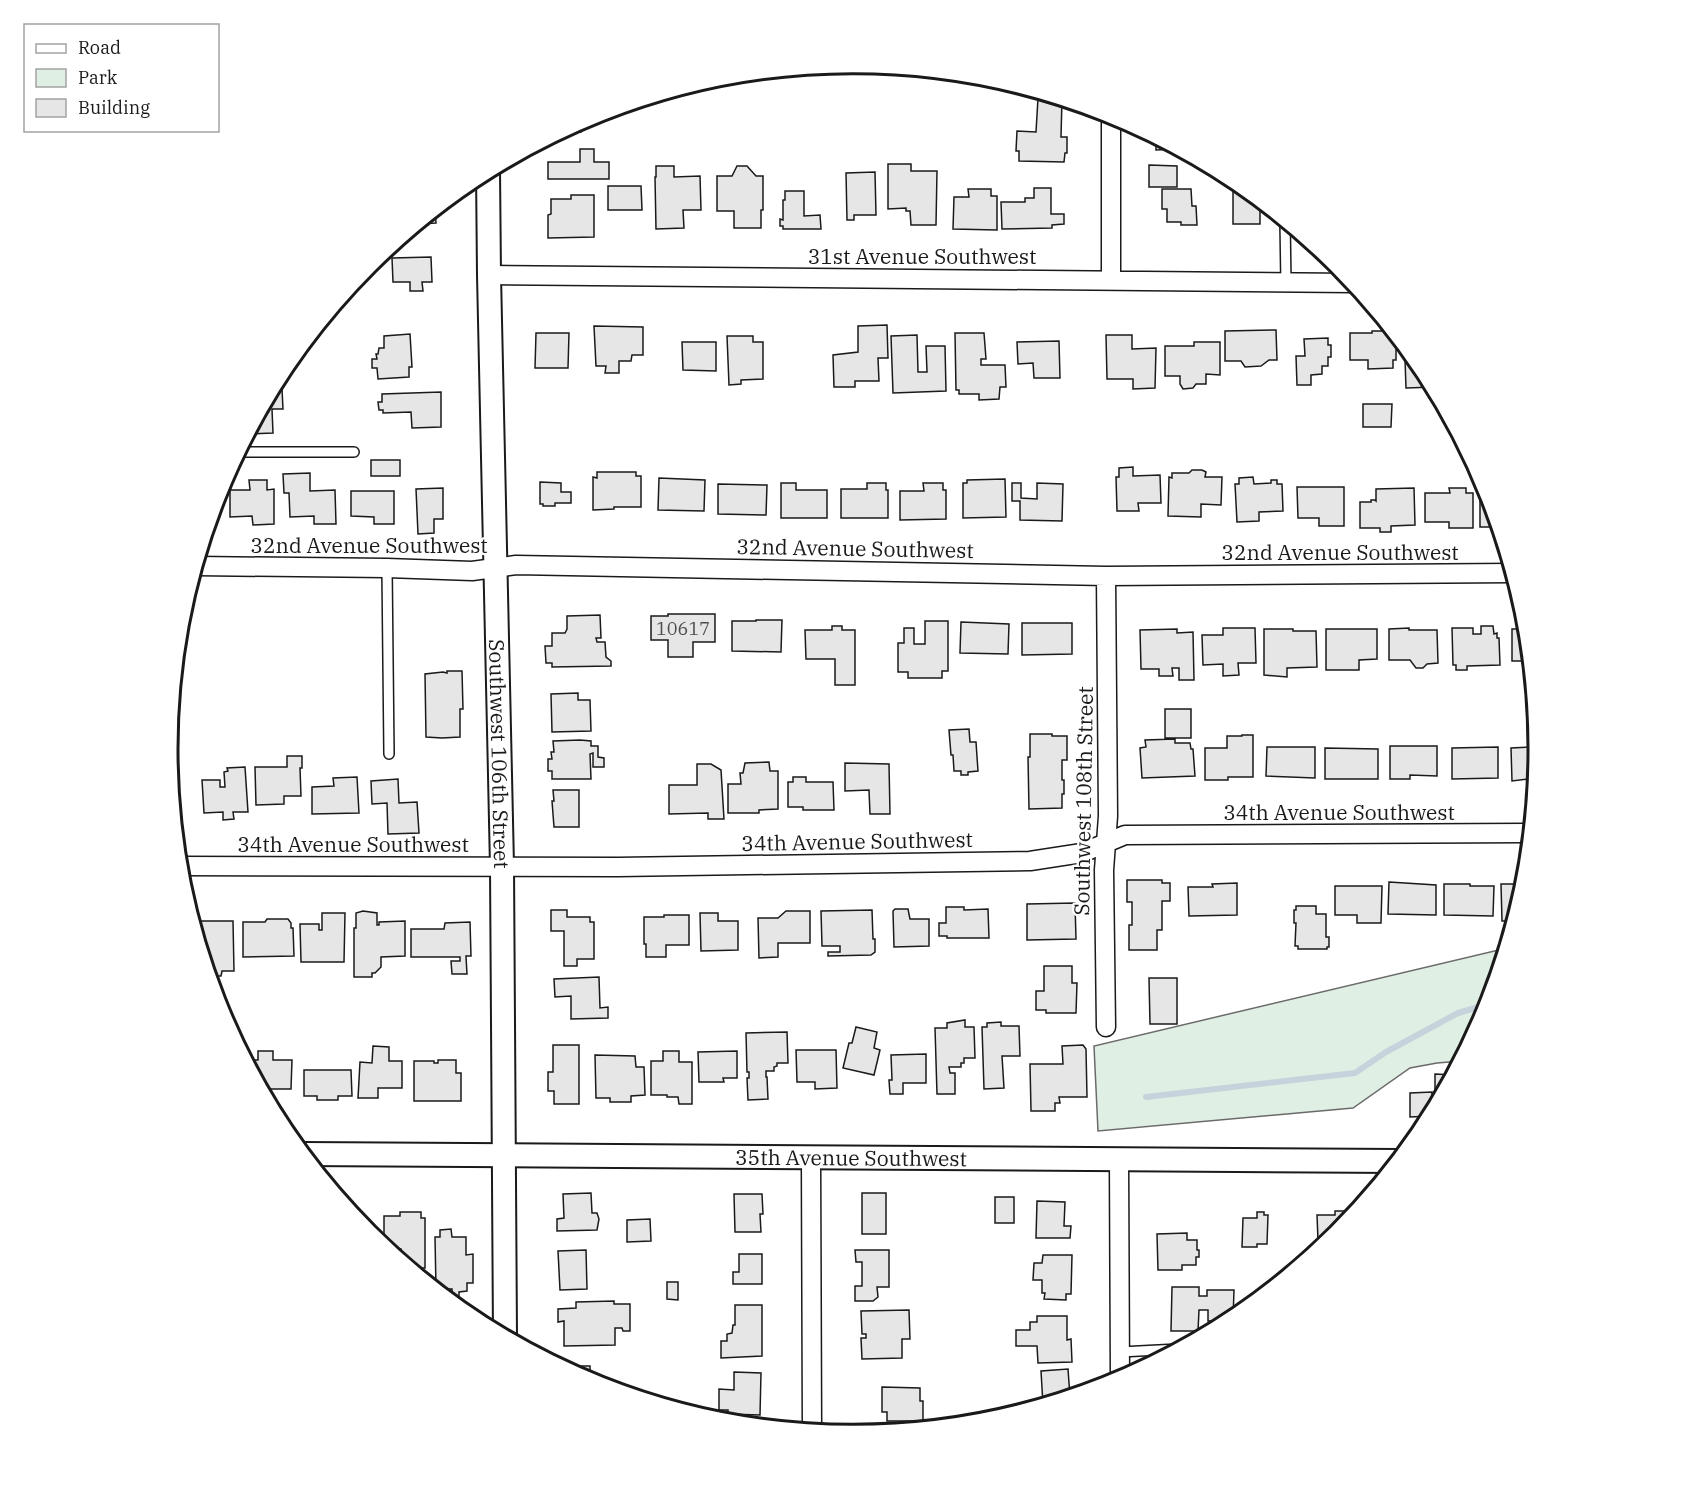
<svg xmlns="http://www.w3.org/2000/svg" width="1707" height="1498" font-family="'IBM Plex Serif',serif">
<rect width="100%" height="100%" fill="#fff"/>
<path fill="#e0efe3" stroke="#6a6a6a" stroke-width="1.5" d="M1507,948L1487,1012L1461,1061L1437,1063L1410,1068L1353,1108L1098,1131L1094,1046Z"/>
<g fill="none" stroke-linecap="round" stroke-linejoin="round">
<path stroke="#c6d2dc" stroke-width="6" d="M1146,1097L1355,1073L1386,1052L1458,1013L1489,1004"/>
</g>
<path fill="#e6e6e6" stroke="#1a1a1a" stroke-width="1.5" d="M1038,98L1062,99L1061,137H1067V153H1065L1064,162L1019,161V151H1016L1017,131L1036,132Z
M588,117V126H581V132H559Z
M1156,137L1178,148V149L1156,150Z
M580,149H594V162H609V179H548V162H580Z
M888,164H911V171H937L936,225H911L910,211H906V208L888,209Z
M1149,165L1177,166V187H1149Z
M656,166H674V177L700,176L701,210H683L684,228L656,229L655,177H656Z
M737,166H747L756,176H763V210H761V228H734V211H717V176H732Z
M875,172L876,215H854V220H847L846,173Z
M1233,178L1260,200V224H1233Z
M608,186H641L642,210H608Z
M1034,188H1051V214H1064V224L1052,225V228L1002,229L1001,202H1025V198H1034Z
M968,189H991V196H997V230L953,229L954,197H969Z
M1162,189H1191L1192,206H1196L1197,225H1181V222H1167V209H1162Z
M785,191H804V216L820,215L821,229H783V226H780V219L783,220V200H785Z
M571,195H594V237L548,238V215L551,214V199H571Z
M435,209L436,223L417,224Z
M431,257L432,282H422L423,291H410V282H393L392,258Z
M887,325L888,358H878L879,381H855V387H834L833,355L858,352V326Z
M594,326L643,327V355H632L631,361H619V373H605L606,366H596Z
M1276,330L1277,360H1269L1261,366L1245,367L1241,361H1225V331Z
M1372,331H1393L1396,334V360H1393V368L1368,369V360H1350V333H1372Z
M536,333H569L568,368H535Z
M955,333H984L986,359H981V365H1005L1006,387H1000L999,399L979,400V394H959V390H956Z
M410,334L412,367H409V377L378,379L377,368H372V359H377L376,354H378L379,348H384V336Z
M917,335L918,372H927L926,346H945L946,391L893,393L891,336Z
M1106,335H1132V349L1156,348L1155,388L1133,389V379H1107Z
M727,336H753V342H763V379L741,380V384L729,385Z
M1328,338V345H1331V357H1328V366H1322V374L1311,375V385H1297L1296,356H1305L1304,339Z
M1059,341L1060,378H1034L1033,363L1018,364L1017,342Z
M682,342H716V371L683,370Z
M1194,342H1220V375L1206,374V384H1196L1193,388L1183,389L1180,384V376H1165V346H1194Z
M1409,349L1424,368L1434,387L1406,388L1405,359H1409Z
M283,368L284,381H276Z
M282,389L283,409H272L273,433L248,434L272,390Z
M441,392V427L412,428L411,412L383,413V410H379L378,402H382V394Z
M1363,404H1392L1391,427H1363Z
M371,460H400V476H371Z
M1133,467V476L1160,475L1161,503H1138L1139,511H1117L1116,477H1119V468Z
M1192,470H1202L1206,472L1205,477H1222L1221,505L1201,504V517L1168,516L1169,477L1172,478V473H1189Z
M597,472H636V476H641V507H614V509L593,510V477L597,478Z
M310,473V491L335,490L336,524H314V516L290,517L289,493H284L283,474Z
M1253,477L1254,484L1271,483V480H1277V484H1282L1283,511L1259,512V521L1237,522L1235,484H1239V478Z
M659,478L705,480L704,511L658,510Z
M1005,479L1006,517L963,518V483H967V480Z
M249,480H267V490L274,489V524L253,525L252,516L230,517V490H250Z
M540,482L561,483V492H571V503H555V506H543V504H540Z
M781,483H796V490H827V518H781Z
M867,483H886V490H888V518H841V489H867Z
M923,483H943V490H946V519L900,520V491H924Z
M1012,483H1021V498L1037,499V483L1063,484L1062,521L1020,520V501H1012Z
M718,484L767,485L766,515L718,514Z
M1297,487H1344V526H1319V518H1298Z
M443,488V519H434V533L418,534L416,489Z
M1414,488L1415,525L1391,526V532H1380V528H1360V502H1371V500H1375L1376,501V489Z
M1449,488H1466V493H1473V528H1449V522H1425V493H1450Z
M351,491H394V524H374V517L351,516Z
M1480,496H1490L1500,527H1480Z
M668,614H715V642H693V657H668V640H651V616H668Z
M600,615L601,638H596L597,642H605L606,657L611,661V666L552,667V663H546L545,646H552V633H565L567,629V616Z
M756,620H782L781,652L732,651V621H756Z
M925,621H948V671H942V678H908V672H898V643H904V628H914V644H925Z
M961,622L1009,624L1008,654L960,653Z
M1022,623H1072V654L1022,655Z
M832,626H842V630H855V685H835V659H806L805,630H832Z
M1481,626H1493L1494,634L1497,633V638H1499L1500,665L1467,666V670H1456V665H1453L1452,628H1473V634H1481Z
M1223,628H1255L1256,663H1238L1239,675L1223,676V664L1203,665L1202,635H1223Z
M1409,628V630H1437L1438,663L1427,664L1423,668H1416L1410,660H1389V629Z
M1177,629V633L1193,632L1194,680H1179V668H1172L1173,676H1159V669H1141L1140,630Z
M1264,629H1293V631H1316L1317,667L1287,668V677L1264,675Z
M1326,629H1377V659L1359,660V670H1326Z
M1512,629H1528L1531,661H1512Z
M447,671H462L463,709H460V737L442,738L426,737L425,674L443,672L447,673Z
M578,693V700H590L591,731L552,732L551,694Z
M172,701L173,770H170L168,749Z
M1165,709H1191V738H1165Z
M969,729L970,742H976L978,771L968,772V775H961V771H954L953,755H951L949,730Z
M1030,734H1052V736H1067V760H1062V780H1064V794H1062V808L1029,809L1028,757H1030Z
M1242,735H1253V777H1228V780H1205V748H1227V736H1242Z
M1175,739V743H1190L1191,749H1193L1195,776L1142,778L1140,748L1146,747L1145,740Z
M580,740L591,741V746H598V757L604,758V767H593V753L590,754L591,779H552V771H548V759H552L551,752H554L553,741Z
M1531,741H1539V749L1537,778L1512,781L1511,748L1531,747Z
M1390,746H1437V776L1410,775V779H1390Z
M1267,747H1315V778L1266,776Z
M1498,747V778L1452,779V748Z
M1325,748L1378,749V779H1325Z
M287,756H302V768H300L301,796H284V804L256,805L255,767H287Z
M769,762L770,771H778V809L759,810V813H728V784H741L740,773H743L745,763Z
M845,763L889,764L890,814H870L869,790L845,791Z
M697,764H711L721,770L724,819H708V813L669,814V785H697Z
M245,767L248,812H233L234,819L223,820V812L204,813L202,780H220V787H225L224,772L228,771L227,768Z
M357,777L359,813L312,814V787L334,786L333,778Z
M793,777H806V782H833L834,810H803V807H788V782H793Z
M398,779L399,803L417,802L419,833L388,834L387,803L372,804L371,781Z
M553,790H579V827H554L552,801H554Z
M1127,880H1162V883H1170V901H1162V930H1157V950H1129V925H1132V902H1127Z
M1389,882L1436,885V915L1388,914Z
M1237,883V915L1189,916L1188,887H1213L1212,884Z
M1444,884H1470V886H1494L1493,916L1444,915Z
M1501,884H1526L1515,921H1502Z
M1335,886H1382L1381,923H1357V915H1335Z
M1075,903L1076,939L1027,940V904Z
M1296,906H1316V914H1326V937H1329V947H1327V949H1298V946H1295L1296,923H1294V910H1296Z
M946,907H964V910L988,909L989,938H947V936H939V923H946Z
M895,909H908L910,919H929V946L894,947L893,911Z
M551,910H567V917H590V922H594V959H577V966H564V931H551Z
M872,910L873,939H875V952L871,955L828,956V952H840V946H822L821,911Z
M363,911L377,913V925H379V922L405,921V956L381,957V967L375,973H372V977H354V928H356V913Z
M786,911H810V943H778V957L759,958L758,918H778Z
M322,913H345L344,962H301L300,924H319V930H322Z
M700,913H718V921H738V950L701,951Z
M664,915H689V945H666V957H646V944H644V917H664Z
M267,919H288L291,923V928H293L294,956L243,957V922H265Z
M192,921H233L234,971H222L221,976H209Z
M470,922L471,956H466L467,974H452L451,961H460V957H411V929H444L445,923Z
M1044,966H1072V983H1077L1076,1013H1046V1010H1036V991H1044Z
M599,977L600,1008L608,1007V1018L571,1019V996L555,997L554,979Z
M1149,978H1177V1024H1150Z
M965,1020V1027H974L975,1058H964V1063H961V1067H949L950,1073H955V1094H937L935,1028H947V1023Z
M1001,1022V1026H1019L1020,1056H1002L1004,1088L984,1089L982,1027H987V1023Z
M856,1027L877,1032L874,1048L880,1050L874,1075L843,1068L849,1043H852Z
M787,1032L788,1063H777V1066L774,1067V1071H766V1077H767L768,1099L748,1100L747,1078H749V1072H747L746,1033Z
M553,1045H579V1104H554V1091H548V1072H553Z
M1083,1045L1086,1049L1087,1097H1059L1060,1103H1055V1111H1031L1030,1064H1063L1062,1046Z
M373,1046L389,1047V1061H402V1088H378V1098H358L360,1062L372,1063Z
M796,1050H836L837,1088L815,1089V1082H797Z
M258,1051H273V1060H292L291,1089H265V1097L248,1064V1060H258Z
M663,1051H679V1062H692V1104H679L678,1097H667V1095H651V1061H663Z
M737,1051V1078H723L724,1082H699L698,1052Z
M926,1054V1083H903V1094H890L889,1080H892L891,1055Z
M595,1055L635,1056L636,1067H644L645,1095L631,1096V1102H610V1098H596Z
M438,1060H456V1073H461V1101H414V1061H434V1063H438Z
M304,1070H351L352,1096H338V1100H317V1096H304Z
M1435,1074L1453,1075L1441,1098V1090H1435Z
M1432,1092L1431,1116L1410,1117V1093Z
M591,1193L592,1213H597L599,1219L597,1230L557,1231V1219L564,1218L563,1194Z
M862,1193H886V1234H862Z
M734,1194H762L763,1214H760L761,1232H735Z
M995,1197H1014V1223H995Z
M1037,1201L1065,1202L1064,1226H1071L1070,1238H1036Z
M1335,1211H1358L1338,1234L1332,1240H1318L1317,1215H1335Z
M400,1212H421V1218H425V1268H410L401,1260V1249H386L384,1247V1216H400Z
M1257,1212H1264V1215H1268L1267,1244H1257V1247H1242L1243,1218H1257Z
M650,1219L651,1241L627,1242V1220Z
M451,1229L452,1237H466V1255L473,1254V1283H467V1291L459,1292V1308L440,1293H452V1289H436L435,1237H440V1230Z
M1187,1233V1240H1197V1250H1199V1257H1196V1265H1182V1270H1158L1157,1234Z
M586,1250L587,1289L560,1290L558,1251Z
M855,1250H889V1287H877L878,1297L873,1301H855V1286H862V1262H856Z
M739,1254H762V1284H733V1272H739Z
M1043,1255H1072L1071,1294H1066V1300L1044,1299L1045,1293H1042V1280H1033L1034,1263H1042Z
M667,1282H678V1300L667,1299Z
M1172,1287H1199V1296H1207V1290H1234L1233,1320L1208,1321V1310H1199L1198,1331H1171Z
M614,1301V1304H630V1331H623L622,1328H615V1345L564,1346V1321L558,1322V1309L576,1308V1302Z
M735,1305H762V1356L721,1358V1341H727V1334L732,1333L733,1325H735Z
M909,1310L910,1339H902V1358L862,1359L861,1338H866V1334H862L861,1311Z
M1037,1316H1067V1340L1071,1339L1072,1362L1038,1363L1037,1346H1016V1330H1030V1322H1037Z
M563,1366H590V1382L563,1368Z
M1068,1369L1070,1397L1043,1405L1041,1371Z
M734,1372L761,1373L760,1415L728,1414V1410H719V1389L734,1390Z
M882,1387L920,1388V1401H923V1421H887V1412H882Z"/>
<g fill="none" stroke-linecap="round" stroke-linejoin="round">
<g stroke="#1a1a1a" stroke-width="12">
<path id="service" d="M1285,220L1286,284
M238,452H354
M387,568L389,754
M1120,1352L1178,1349"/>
</g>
<g stroke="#1a1a1a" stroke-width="21">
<path id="minor" d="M489,275L1354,283
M1111,280V114
M196,566L387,568L472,571L516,565L1106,576L1514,573
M1106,576L1108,816L1104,870L1106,1027
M179,866L618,867L1030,861L1082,853L1125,835L1531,833
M811,1157L812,1431
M1119,1158L1120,1381"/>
</g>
<g stroke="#1a1a1a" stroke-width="26">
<g id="tertiary">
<path id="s1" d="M488,170L489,275L502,866L505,1337"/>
<path id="s2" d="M302,1154L1399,1161"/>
</g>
</g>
<use href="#service" stroke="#fff" stroke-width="9"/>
<use href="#minor" stroke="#fff" stroke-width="18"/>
<use href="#tertiary" stroke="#fff" stroke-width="22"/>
</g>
<g text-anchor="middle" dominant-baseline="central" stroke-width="4.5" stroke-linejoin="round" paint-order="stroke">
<g font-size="18" fill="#4d4d4d">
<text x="683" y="628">10617</text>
</g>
<g font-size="21" fill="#1a1a1a" stroke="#fff">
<text x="922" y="256">31st Avenue Southwest</text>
<text x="369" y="545">32nd Avenue Southwest</text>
<text transform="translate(855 548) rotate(1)">32nd Avenue Southwest</text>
<text x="1340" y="552">32nd Avenue Southwest</text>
<text stroke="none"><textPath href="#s1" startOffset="584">Southwest 106th Street</textPath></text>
<text transform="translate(1083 801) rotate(-89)">Southwest 108th Street</text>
<text x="1339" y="812">34th Avenue Southwest</text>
<text transform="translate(857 841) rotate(-1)">34th Avenue Southwest</text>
<text x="353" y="844">34th Avenue Southwest</text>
<text stroke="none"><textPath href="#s2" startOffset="549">35th Avenue Southwest</textPath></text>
</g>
</g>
<path d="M0 0H1707V1498H0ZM178 749a675 675 0 1 1 1350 0a675 675 0 1 1-1350 0Z" fill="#fff" fill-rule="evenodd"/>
<path fill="none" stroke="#1a1a1a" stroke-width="3" d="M178 749a675 675 0 1 1 1350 0a675 675 0 1 1-1350 0Z"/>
<rect x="24" y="24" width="195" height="108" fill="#ffffff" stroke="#a3a3a3" stroke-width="1.5"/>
<rect x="36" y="44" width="30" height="9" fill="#ffffff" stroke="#a3a3a3" stroke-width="1.5"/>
<text x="78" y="54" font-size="18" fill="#1a1a1a">Road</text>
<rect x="36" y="69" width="30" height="18" fill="#e0efe3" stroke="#a3a3a3" stroke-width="1.5"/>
<text x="78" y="84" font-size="18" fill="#1a1a1a">Park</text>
<rect x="36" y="99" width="30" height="18" fill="#e6e6e6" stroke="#a3a3a3" stroke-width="1.5"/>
<text x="78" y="114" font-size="18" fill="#1a1a1a">Building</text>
</svg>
